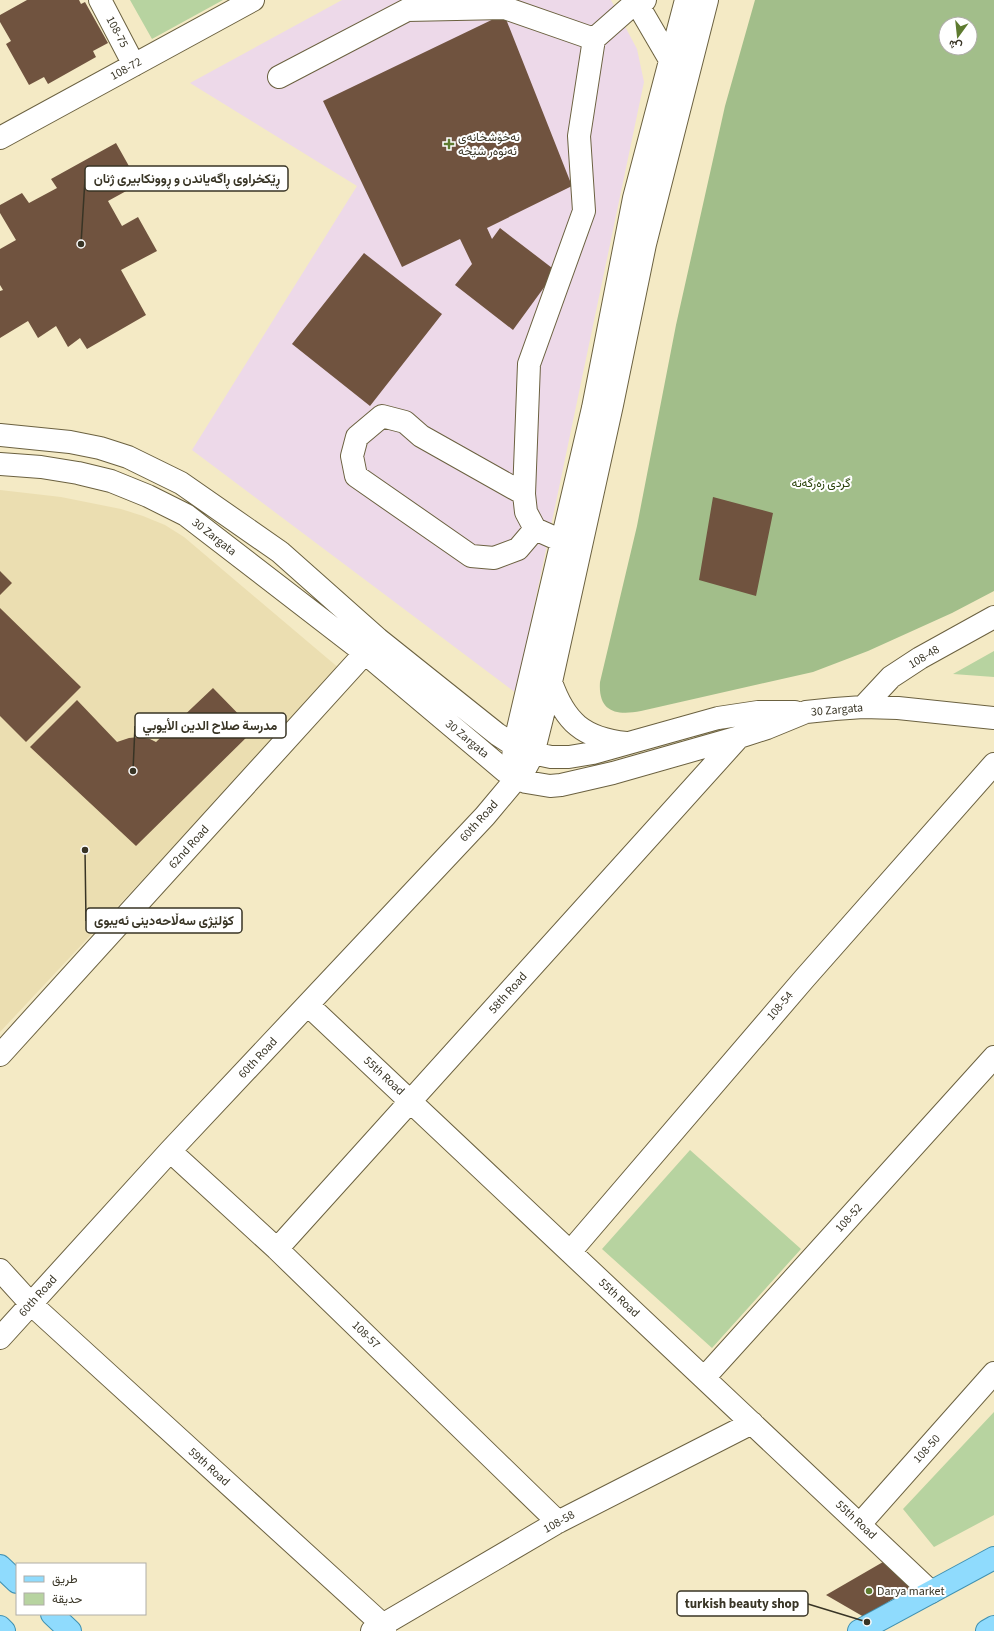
<svg xmlns="http://www.w3.org/2000/svg" width="994" height="1631" font-family="'Source Sans 3',Vazirmatn,sans-serif">
<rect width="100%" height="100%" fill="#f4eac5"/>
<path fill="#ebdeb1" d="M0,490L61,497L121,509L143,516L165,525L184,537L340,669L0,1032Z"/>
<path fill="#edd9e9" d="M342,0H611L637,49L644,82L516,693L192,450L357,186L190,83Z"/>
<path fill="#b7d3a0" d="M130,0H223L152,39Z
M994,651V677L953,674Z
M690,1150L801,1249L712,1348L602,1249Z
M994,1412V1515L934,1547L903,1509Z"/>
<path fill="#a2be8a" fill-rule="evenodd" d="M755,0H994V591L952,613L868,651L813,672L641,711C615,716 598,711 600,682L637,526L676,325L725,106ZM946,24H970V48H946Z"/>
<path fill="#70533f" d="M27,0H79L81,4L85,2L108,43L93,51L96,57L48,84L44,77L29,85L6,44L11,41L0,22V15Z
M504,14L572,186L487,228L492,239L500,228L556,271L513,330L455,285L472,264L460,239L402,267L323,101Z
M116,143L139,184L108,201L122,226L138,217L157,251L121,270L146,315L87,349L80,338L68,347L56,326L38,338L28,321L0,338V291L3,290L0,285V249L16,240L0,213V205L22,193L29,203L57,188L51,179Z
M364,253L442,314L370,406L292,344Z
M713,497L773,513L756,596L699,580Z
M0,571L12,583L0,595Z
M0,608L81,687L26,742L0,716Z
M213,688L254,730L136,846L30,747L77,700L117,742L129,738L139,737L150,739L156,742Z
M883,1562L912,1587L864,1617L826,1595Z"/>
<g fill="none" stroke-linecap="round" stroke-linejoin="round">
<g stroke="#6b6140" stroke-width="24">
<path id="minor" d="M100,0L134,65
M635,0L670,60
M279,77L407,10L505,8L594,39
M0,138L253,0
M0,435L70,442L100,448L128,457L181,483L280,552L378,639L497,734L523,751L551,757H569L593,753L718,718L758,712H795
M0,464L41,467L78,473L111,481L148,496L186,515L365,653L505,771L526,782L550,786L561,785L613,773L739,737L767,728L806,712L835,709L863,707L898,708L994,718
M524,494L421,436L405,422L382,416L357,437L352,456L356,476L471,556L494,558L518,549L535,529
M562,541L535,529L526,512L524,494L529,364L584,211L579,136L594,39L636,2L645,0
M551,682C565,722 583,738 626,743
M863,707L891,677L920,658L994,617
M513,759L514,746L593,408L634,198L686,0
M308,1005L931,1592
M0,1055L375,642
M170,1151L277,1249L558,1522
M277,1249L739,737
M570,1252L804,979L994,764
M0,1270L31,1304L383,1625L385,1631
M0,1338L170,1151L485,816L526,767L533,754L551,682L612,405L645,244L707,0
M704,1378L994,1057
M860,1524L994,1373
M372,1631L558,1522L752,1423"/>
</g>
<g stroke="#4091b1" stroke-width="24">
<path id="major" d="M0,1566L17,1582
M52,1614L70,1631
M0,1627L4,1631
M859,1631L994,1558
M987,1631L994,1627"/>
</g>
<use href="#minor" stroke="#fff" stroke-width="22"/>
<use href="#major" stroke="#8fdbfd" stroke-width="22"/>
</g>
<g fill="#5e7b30" stroke="#fff" stroke-width="1.5">
<path d="M447 138h4v4h4v4h-4v4h-4v-4h-4v-4h4z"/>
<circle cx="869" cy="1591" r="4"/>
</g>
<g text-anchor="middle" dominant-baseline="central" stroke-width="4" stroke-linejoin="round" paint-order="stroke">
<g font-size="12" fill="#383425" stroke="#fff">
<text transform="translate(117 32) rotate(62)">108-75</text>
<text transform="translate(126 69) rotate(-29)">108-72</text>
<text transform="translate(214 537) rotate(38)">30 Zargata</text>
<text transform="translate(924 657) rotate(-31)">108-48</text>
<text transform="translate(837 710) rotate(-5)">30 Zargata</text>
<text transform="translate(467 739) rotate(40)">30 Zargata</text>
<text transform="translate(479 821) rotate(-48)">60th Road</text>
<text transform="translate(189 847) rotate(-48)">62nd Road</text>
<text transform="translate(508 993) rotate(-48)">58th Road</text>
<text transform="translate(780 1006) rotate(-50)">108-54</text>
<text transform="translate(258 1058) rotate(-47)">60th Road</text>
<text transform="translate(384 1076) rotate(43)">55th Road</text>
<text transform="translate(849 1218) rotate(-48)">108-52</text>
<text transform="translate(38 1296) rotate(-48)">60th Road</text>
<text transform="translate(619 1298) rotate(43)">55th Road</text>
<text transform="translate(366 1335) rotate(44)">108-57</text>
<text transform="translate(927 1449) rotate(-48)">108-50</text>
<text transform="translate(209 1467) rotate(42)">59th Road</text>
<text transform="translate(856 1520) rotate(43)">55th Road</text>
<text transform="translate(559 1522) rotate(-29)">108-58</text>
</g>
<g font-size="12" fill="#383425" stroke="#fff" text-anchor="start">
<text x="458" y="137">نەخۆشخانەی<tspan x="458" dy="14">ئەنوەر شێخە</tspan></text>
<text x="877" y="1591">Darya market</text>
</g>
<g font-size="12" fill="#284109" stroke="#fff">
<text x="821" y="483">گردی زەرگەتە</text>
</g>
</g>
<path fill="none" stroke="#383425" stroke-width="1.5" d="M81 244L85 179M133 771L135 726M85 850L86 921M867 1622L808 1604"/>
<g fill="#383425" stroke="#fff" stroke-width="1.5">
<circle cx="81" cy="244" r="4"/>
<circle cx="133" cy="771" r="4"/>
<circle cx="85" cy="850" r="4"/>
<circle cx="867" cy="1622" r="4"/>
</g>
<g fill="#fff" stroke="#383425" stroke-width="1.5">
<rect x="85" y="166" width="203" height="25" rx="4"/>
<rect x="135" y="713" width="151" height="25" rx="4"/>
<rect x="86" y="908" width="156" height="25" rx="4"/>
<rect x="677" y="1591" width="131" height="25" rx="4"/>
</g>
<g font-size="13" text-anchor="middle" font-weight="bold" fill="#383425">
<text x="187" y="183">ڕێکخراوی ڕاگەیاندن و ڕوونکابیری ژنان</text>
<text x="210" y="730">مدرسة صلاح الدين الأيوبي</text>
<text x="164" y="925">کۆلێژی سەڵاحەدینی ئەیبوی</text>
<text x="742" y="1608">turkish beauty shop</text>
</g>
<rect x="16" y="1563" width="130" height="52" fill="#ffffff" stroke="#afaea8"/>
<rect x="24" y="1576" width="20" height="6" fill="#8fdbfd" stroke="#afaea8"/>
<text x="52" y="1583" font-size="12" fill="#383425">طريق</text>
<rect x="24" y="1593" width="20" height="12" fill="#b7d3a0" stroke="#afaea8"/>
<text x="52" y="1603" font-size="12" fill="#383425">حديقة</text>
<g transform="translate(958 36) rotate(195)"><circle r="19" fill="#ffffff" stroke="#afaea8"/>
<path d="M0-3L7 15L0 10L-7 15Z" fill="#5e7b30"/>
<text y="-6" font-size="11" font-weight="bold" text-anchor="middle" fill="#383425">ش</text>
</g>
</svg>
